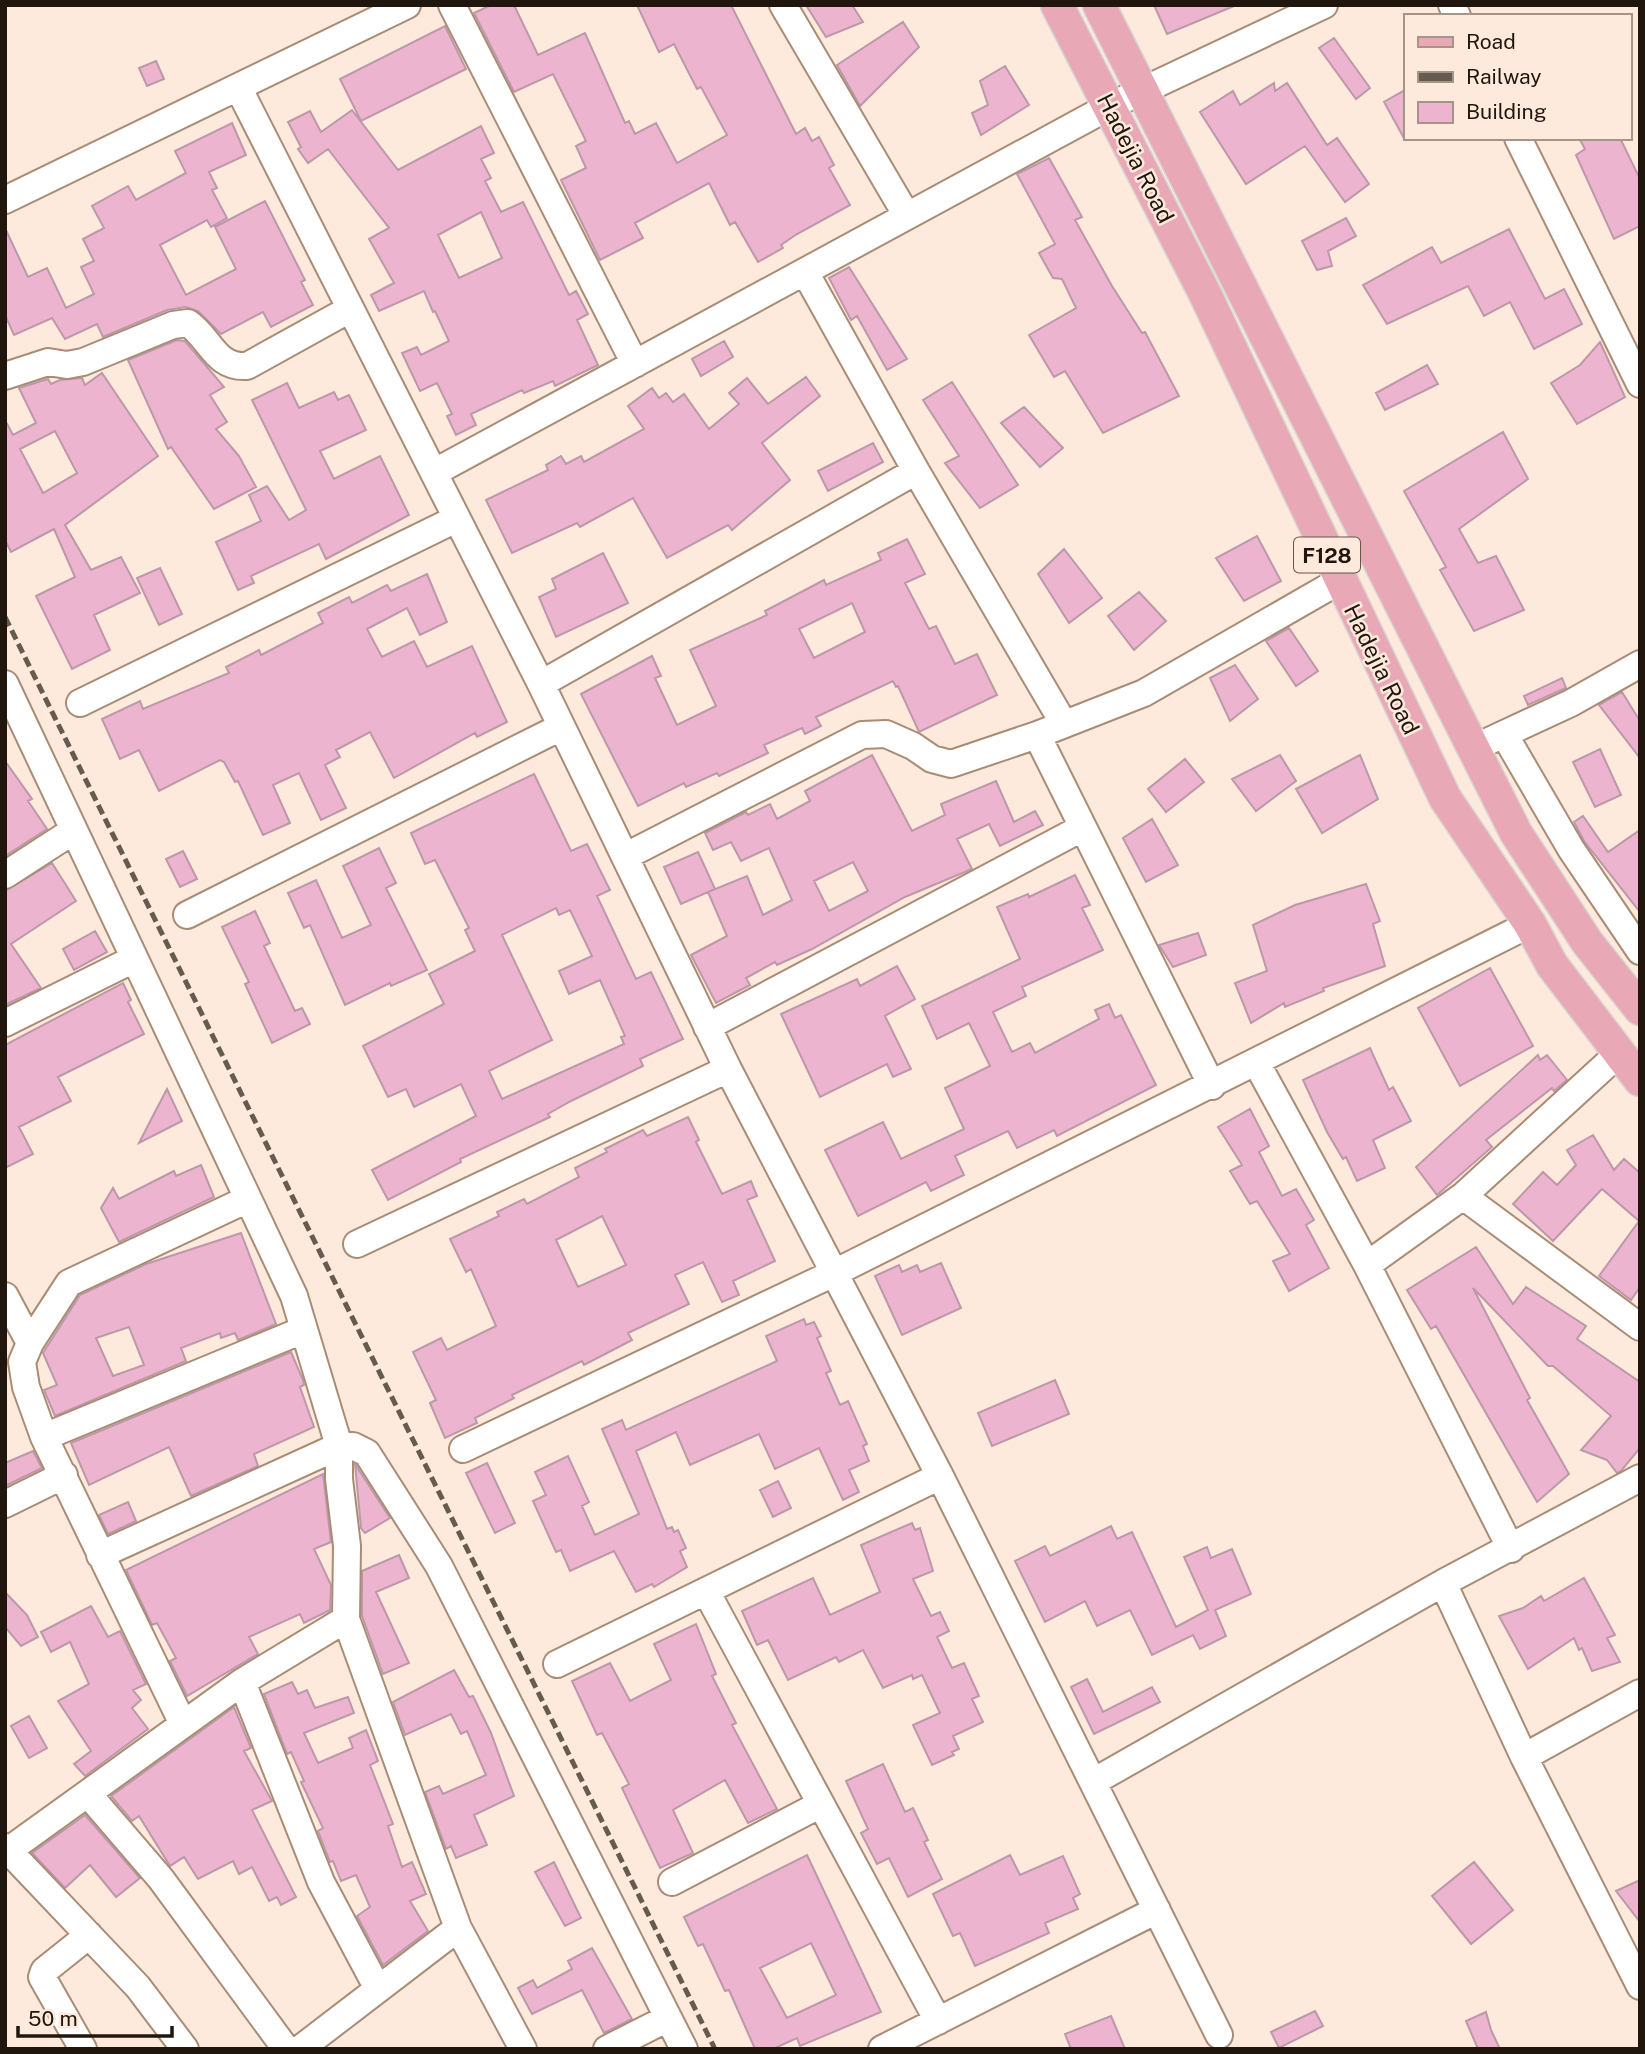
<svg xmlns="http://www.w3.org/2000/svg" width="1645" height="2054" font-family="'Public Sans',sans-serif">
<rect width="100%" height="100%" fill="#feeadc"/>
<path fill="#ecb4cf" stroke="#bc98a9" stroke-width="2" fill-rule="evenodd" d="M491,5H514L538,55L585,33L625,123L629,121L635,134L656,123L677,163L727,135L701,87L697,89L674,44L659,52L637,5H731L796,134L805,128L812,141L819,137L834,165L829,168L850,205L797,234L781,245L783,248L758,262L735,222L730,225L709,183L635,223L643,238L600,260L561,180L586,168L576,146L586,141L553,74L514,92L474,13Z
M806,5H852L863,22L826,37Z
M1154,5H1234V6L1167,34Z
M903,22L919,47L860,106L837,65Z
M445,26L466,69L361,121L340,79Z
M1334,38L1370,88L1356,99L1319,48Z
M156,61L164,79L147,86L139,68Z
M1005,66L1029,105L981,135L972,113L988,105L980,81Z
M1274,83L1275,91L1287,83L1327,145L1337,138L1369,184L1345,202L1305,146L1246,184L1200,112L1233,91L1240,105Z
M1405,90V140L1384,102Z
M352,110L398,170L481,126L494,153L481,159L491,178L485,181L501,212L523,202L569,295L576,291L588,314L577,320L598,365L555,386L553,381L524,393L522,390L471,414L476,425L456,435L447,416L452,414L437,383L420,391L402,353L417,347L421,355L449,341L435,311L433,312L424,291L379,311L371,295L394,283L369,239L389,228L328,149L308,163L298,149L301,147L288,122L310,111L321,132ZM481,212L502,258L459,278L438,235Z
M232,123L246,155L209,172L217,188L212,190L227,218L211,227L207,220L160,245L186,295L236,269L215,227L265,201L305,280L301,282L313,305L271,327L263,312L221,334L198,311L186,307L167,310L103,337L97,324L65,339L52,318L14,335L5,315V228L28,277L47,268L66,308L94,294L81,267L94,261L83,239L104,228L92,206L128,186L136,200L186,173L175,151Z
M1579,138H1620L1640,179V226L1614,239L1576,155L1585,149Z
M1049,158L1082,217L1075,220L1112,286L1142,333L1145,332L1179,396L1103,433L1065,371L1054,377L1029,335L1076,308L1062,279L1053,278L1039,253L1055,244L1017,174Z
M1346,218L1356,236L1328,251L1332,266L1317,270L1302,241Z
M1509,229L1545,299L1564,289L1582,324L1534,349L1510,302L1484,316L1468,286L1387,324L1363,285L1432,247L1441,263Z
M849,267L907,359L887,370L857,316L851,320L829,278Z
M177,340L185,341L224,387L210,395L227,422L216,429L239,456L256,487L214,509L171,447L168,449L128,360Z
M724,341L733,357L701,376L692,359Z
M1600,342L1625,397L1577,424L1551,383L1580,365Z
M1427,365L1438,384L1385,410L1376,393Z
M102,373L158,456L65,525L91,570L121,557L140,593L94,615L110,650L72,669L36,596L75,577L54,529L11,552L5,540V420L13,435L36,423L19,388L48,379L51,384L60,380L82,378L85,385ZM55,431L77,473L43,493L20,449Z
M806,377L820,396L762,443L790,480L732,530L728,525L667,558L633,498L580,527L577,523L512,553L486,500L548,470L546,465L561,456L566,464L581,456L584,462L644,429L628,406L652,388L659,398L666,393L673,402L684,394L709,429L739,404L729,393L747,378L768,404Z
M952,382L1018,485L980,508L945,463L959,456L923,400Z
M287,383L299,408L334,392L338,400L349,395L366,430L320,451L334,479L380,456L409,515L326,559L319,544L251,576L254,583L238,590L216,542L261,521L249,495L267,486L289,520L306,510L252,400Z
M1024,407L1063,448L1040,467L1001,423Z
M1503,432L1528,479L1459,529L1478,563L1496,556L1524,610L1474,631L1440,570L1446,567L1404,491Z
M873,443L883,462L828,491L818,471Z
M1257,536L1281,581L1244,601L1216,558Z
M907,539L925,574L905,583L929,629L936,626L955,664L977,654L997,695L919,732L898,686L896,687L893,681L816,717L821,726L805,734L802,728L764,745L768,753L719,776L717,773L686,787L684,783L638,806L581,694L652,656L661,676L655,678L677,725L716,706L690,650L767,615L765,611L824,580L826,585L881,560L878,553ZM852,603L865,632L814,658L799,629Z
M1064,549L1102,598L1069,623L1038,574Z
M603,553L628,603L556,637L539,597L556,589L552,579Z
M160,568L182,614L159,625L137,578Z
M427,574L447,622L420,635L407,608L367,629L382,657L414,641L427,667L472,646L507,722L477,737L475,733L394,778L370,732L336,750L340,757L325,765L346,808L321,820L299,773L273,785L290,823L263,835L238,781L235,782L224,762L220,760L159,791L139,750L120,759L102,719L140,701L143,709L229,673L226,667L259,650L261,655L323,623L318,613L349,597L352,603L387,585L391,591Z
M1139,592L1166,621L1134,650L1108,616Z
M1289,628L1318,671L1296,686L1266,641Z
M1235,665L1258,699L1230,721L1210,678Z
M1562,678L1566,688L1528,705L1524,696Z
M1622,692L1640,721V758L1599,705Z
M1600,749L1621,795L1595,807L1573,762Z
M872,755L912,831L945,815L941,804L996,781L1014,822L1035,811L1043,825L1000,846L989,824L957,839L972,869L905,897L812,949L777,965L775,962L746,978L750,985L716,1003L691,955L727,936L708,892L747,876L763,915L792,900L769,848L741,861L731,842L713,850L705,833L746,812L748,815L770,804L777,819L810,801L805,791ZM853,862L868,891L829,911L814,881Z
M1280,755L1296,781L1256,811L1232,779Z
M1360,755L1378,799L1322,833L1296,789Z
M1185,759L1204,782L1166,812L1148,789Z
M5,761L32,799L28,801L47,829L5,856Z
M534,774L571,851L587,844L610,890L597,896L636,979L651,972L683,1039L640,1059L643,1066L571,1101L548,1114L550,1117L460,1159L461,1162L388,1200L372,1170L476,1116L461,1084L414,1107L406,1089L388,1097L363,1046L444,1004L429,974L475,951L465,930L469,928L435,860L425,864L411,833ZM556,908L559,915L570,910L592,956L559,971L569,994L600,980L625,1036L621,1037L624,1044L502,1099L489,1071L552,1040L502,935Z
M1583,816L1608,852L1640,830V912L1584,841L1574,822Z
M1152,819L1178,865L1146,882L1123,838Z
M379,848L396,883L386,888L427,970L391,986L390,983L345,1005L310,925L304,928L288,893L316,880L342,938L371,925L343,866Z
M183,851L197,879L180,887L166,859Z
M698,852L715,889L681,904L664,867Z
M52,863L76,901L11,944L41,988L5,1005V891Z
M1075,875L1090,905L1082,908L1103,950L1022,987L1026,996L993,1012L1012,1052L1030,1043L1035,1053L1099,1019L1095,1010L1109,1004L1115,1018L1121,1015L1156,1085L1057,1136L1054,1130L1017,1148L1008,1131L955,1156L964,1175L931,1191L926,1182L858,1216L825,1150L883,1122L901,1159L964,1129L945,1088L990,1066L969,1023L937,1039L922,1006L1020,959L997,907L1028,894L1029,897Z
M1366,884L1380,921L1373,924L1385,966L1323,988L1324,991L1285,1007L1284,1003L1251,1023L1235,983L1267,971L1253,925L1295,905Z
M255,911L270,943L264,946L295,1011L302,1008L310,1024L272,1043L245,984L249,982L222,927Z
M95,931L107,952L74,970L63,949Z
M1198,933L1206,955L1173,967L1159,945Z
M897,966L915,999L885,1016L911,1069L893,1077L887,1064L820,1097L781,1014L857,979L860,986Z
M1490,968L1533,1046L1460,1086L1418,1008Z
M123,983L131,1000L128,1002L144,1034L58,1077L71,1101L19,1127L33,1154L5,1168V1045Z
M1370,1048L1389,1090L1393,1087L1411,1121L1373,1140L1385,1168L1357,1181L1346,1157L1343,1159L1327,1132L1303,1080Z
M1538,1055L1540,1060L1547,1055L1567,1080L1554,1091L1552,1088L1486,1140L1492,1147L1437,1195L1416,1167Z
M167,1089L182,1121L139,1143L157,1108Z
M1250,1109L1269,1146L1259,1152L1282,1196L1296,1189L1314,1220L1306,1225L1329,1268L1289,1291L1273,1261L1290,1254L1257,1201L1250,1204L1230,1171L1242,1165L1218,1127Z
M688,1117L699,1140L696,1142L722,1194L751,1181L757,1196L747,1200L775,1261L733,1281L739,1295L722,1302L703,1262L675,1275L689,1304L628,1333L632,1340L609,1352L584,1365L582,1361L512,1395L514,1398L475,1418L477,1423L445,1438L430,1403L436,1400L413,1352L441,1338L447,1350L496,1326L471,1269L466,1272L450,1239L499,1216L497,1212L524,1199L527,1204L579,1177L575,1168L607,1152L605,1149L643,1130L647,1136ZM602,1216L626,1265L578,1287L556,1240Z
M1593,1135L1614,1170L1624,1159L1640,1173V1287L1631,1300L1599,1276L1639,1221L1602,1189L1553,1241L1513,1204L1543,1172L1557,1185L1576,1165L1567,1150Z
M201,1165L214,1197L119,1242L101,1208L113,1188L119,1199L174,1171L176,1176Z
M241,1233L276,1324L238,1340L235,1333L221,1338L220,1333L181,1348L186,1361L55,1416L44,1390L57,1385L43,1353L80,1295L146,1264ZM129,1327L144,1365L113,1376L96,1338Z
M1476,1247L1513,1304L1526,1287L1586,1326L1577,1339L1640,1382V1448L1621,1471L1617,1473L1607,1460L1581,1450L1611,1416L1553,1366H1548L1473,1288L1530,1398L1527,1400L1569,1474L1537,1502L1436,1326L1431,1329L1407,1290Z
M941,1263L961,1308L902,1335L875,1276L899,1265L902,1272L917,1265L920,1272Z
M804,1319L806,1325L814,1322L821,1336L817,1338L831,1371L826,1373L840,1405L848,1401L867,1444L863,1446L869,1461L849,1470L859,1492L843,1500L819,1448L775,1469L759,1434L690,1465L676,1432L636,1451L667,1529L672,1527L674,1532L678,1530L686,1548L680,1551L687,1567L654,1587L652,1584L636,1592L614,1551L570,1571L561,1550L556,1552L533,1501L546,1495L535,1472L568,1456L589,1502L582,1506L595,1535L639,1514L602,1429L622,1420L626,1430L777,1361L766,1336Z
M291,1352L303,1380L304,1385L300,1387L314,1427L254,1454L258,1466L191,1496L169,1447L89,1485L71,1443Z
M1055,1380L1069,1414L992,1446L978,1413Z
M33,1451L42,1468L5,1486V1463Z
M487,1463L515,1523L495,1533L466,1473Z
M355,1464L390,1518L365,1533L361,1528Z
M323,1474L331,1542L314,1549L331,1585L330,1610L304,1623L300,1614L249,1637L258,1654L187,1696L170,1661L176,1658L157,1623L152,1625L126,1570Z
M778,1481L791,1508L773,1517L760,1490Z
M128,1502L136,1521L108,1534L99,1515Z
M912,1523L915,1530L920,1528L933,1571L913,1579L931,1616L940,1612L949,1631L937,1637L952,1668L964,1663L979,1696L972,1699L983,1722L953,1736L959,1749L952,1752L954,1755L932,1765L913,1725L940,1713L922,1675L913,1679L912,1675L883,1688L863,1650L839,1662L836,1657L788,1680L768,1640L757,1645L742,1611L813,1578L830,1615L880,1592L861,1545Z
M1111,1526L1117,1539L1132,1532L1176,1627L1208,1610L1184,1557L1207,1547L1211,1558L1232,1549L1251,1594L1215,1610L1226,1636L1200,1649L1193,1635L1152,1655L1130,1610L1097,1626L1085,1601L1045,1622L1015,1561L1045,1546L1050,1556Z
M399,1555L409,1578L376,1592L409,1663L383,1674L362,1616V1571Z
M1584,1578L1615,1635L1607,1638L1620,1662L1592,1671L1582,1648L1579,1650L1574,1638L1528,1669L1499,1616L1523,1608L1541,1596L1544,1601Z
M5,1592L27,1615L38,1637L21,1646L5,1627Z
M91,1606L108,1637L120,1631L146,1684L133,1690L141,1700L132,1708L148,1729L85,1776L74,1764L91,1751L58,1701L89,1684L70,1642L51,1652L41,1632Z
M696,1624L716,1674L712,1676L736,1723L732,1725L777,1809L748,1823L725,1780L673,1810L693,1853L660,1868L622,1788L629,1784L602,1733L597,1735L572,1681L610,1663L630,1701L671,1680L654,1644Z
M454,1670L469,1697L473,1696L491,1733L514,1796L474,1815L487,1845L456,1858L451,1846L446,1849L425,1792L439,1786L443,1794L486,1775L467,1731L461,1734L451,1714L405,1735L393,1702Z
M1087,1679L1103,1712L1152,1687L1160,1702L1094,1734L1071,1687Z
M292,1682L298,1694L307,1690L315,1708L348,1697L354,1713L304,1733L318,1763L353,1748L349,1738L366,1730L378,1761L370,1765L393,1824L388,1826L402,1867L412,1862L426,1894L410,1901L428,1931L383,1965L357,1916L370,1907L356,1875L341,1881L333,1861L330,1862L318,1831L323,1828L301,1782L304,1781L291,1752L287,1754L264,1694Z
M234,1707L251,1748L244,1751L272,1801L252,1810L296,1897L281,1905L277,1897L269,1901L252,1867L239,1874L233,1861L198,1879L184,1857L170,1866L139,1816L132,1821L111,1796Z
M29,1716L47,1748L29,1758L11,1726Z
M883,1764L905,1812L913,1808L928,1840L924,1842L942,1879L908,1897L889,1858L877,1864L861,1833L868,1829L846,1781Z
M85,1815L140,1878L116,1897L90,1865L65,1888L32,1853Z
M807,1855L881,2012L800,2046L797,2038L773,2049H755L729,1990L725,1991L703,1944L698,1946L684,1917ZM811,1943L836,1995L787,2018L760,1968Z
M1010,1855L1020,1875L1063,1856L1080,1894L1073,1898L1078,1909L1045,1923L1049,1933L975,1966L960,1933L953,1936L933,1894Z
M554,1862L581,1918L565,1926L535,1872Z
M1474,1862L1513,1910L1471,1944L1432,1896Z
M1640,1880V1922L1616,1891Z
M592,1948L632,2019L604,2033L582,1990L532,2014L518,1988L533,1980L537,1988L572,1969L568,1961Z
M1315,2011L1323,2026L1279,2048L1271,2032Z
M1486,2012L1491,2030L1500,2049H1478L1466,2021Z
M1111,2016L1125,2049H1071L1065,2034Z"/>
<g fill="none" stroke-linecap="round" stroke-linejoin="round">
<g stroke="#a98c75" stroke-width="30">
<path id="minor" d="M452,5L635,364
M783,5L907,216
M1452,5L1457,16
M239,89L541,684L728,1069L940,1476L1219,2035
M1518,138L1640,384
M5,200L407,5
M805,272L916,471L1064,724
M5,376L48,362L67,365L83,362L173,325L188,323C211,339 215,368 247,366L350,309
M435,472L1110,106L1324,5
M5,684L294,1296L339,1446V1479L347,1546L346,1619L458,1928L523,2049
M541,684L916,471
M80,703L456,519
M1504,734L1571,849L1640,951
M1037,735L1212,1086
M1489,741L1571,703L1640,664
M626,856L862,735L886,734L913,746L932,759L951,764L1037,735L1144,693L1339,581
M5,875L73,831
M187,915L561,727
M5,1023L134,959
M707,1027L1082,828
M1256,1062L1367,1265L1511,1549
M1463,1196L1640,1327
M357,1244L728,1069
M1367,1265L1463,1196L1618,1054
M5,1296L30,1343
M44,1437L303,1330
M463,1449L836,1272L1530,924
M5,1504L64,1475
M100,1555L339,1446H353L367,1453L439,1566L684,2049
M1443,1583L1524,1757L1640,1986
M706,1591L938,2021
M557,1664L940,1476
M242,1682L321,1882L378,1989
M183,1724L44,1437L26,1387L22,1362L30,1343L69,1283L248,1199
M1524,1757L1640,1693
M1093,1782L1443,1583L1640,1478
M88,1794L161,1879L286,2049
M5,1847L138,1987L185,2049
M5,1853L242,1682L346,1619
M672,1882L821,1804
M83,2049L42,1977L44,1971L89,1935
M300,2049L458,1928
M607,2049L668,2018
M882,2049L1157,1910"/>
</g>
<g stroke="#d7d5d3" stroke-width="35">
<path id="major" d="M1057,5L1205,294L1445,798L1530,924L1552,965L1640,1080
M1099,5L1516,833L1587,942L1640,1009"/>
</g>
<use href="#minor" stroke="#fff" stroke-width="26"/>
<use href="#major" stroke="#e8a8b5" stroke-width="32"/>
<path stroke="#675a4f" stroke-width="5" stroke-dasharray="10 5" stroke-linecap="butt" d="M5,617L715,2049"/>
</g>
<g text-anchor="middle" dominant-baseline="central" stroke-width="5" stroke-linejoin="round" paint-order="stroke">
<rect fill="#feeadc" stroke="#63564b" stroke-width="2" x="1294" y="537.5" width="66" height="35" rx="5"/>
<g font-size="21" font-weight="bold" fill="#20160d">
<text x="1327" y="555">F128</text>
</g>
<g font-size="23" fill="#20160d" stroke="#feeadc">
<text transform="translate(1136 158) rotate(63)">Hadejia Road</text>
<text transform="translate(1382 669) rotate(64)">Hadejia Road</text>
</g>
</g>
<rect width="1645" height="2054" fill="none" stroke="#20160d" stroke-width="14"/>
<rect x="1404" y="14" width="228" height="126" fill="#feeadc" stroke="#a59589" stroke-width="2"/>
<rect x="1418" y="37" width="35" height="10" fill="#e8a8b5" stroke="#a59589" stroke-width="2"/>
<text x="1466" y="49" font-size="21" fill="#20160d">Road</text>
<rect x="1418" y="72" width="35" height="10" fill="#675a4f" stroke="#a59589" stroke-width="2"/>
<text x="1466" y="84" font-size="21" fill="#20160d">Railway</text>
<rect x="1418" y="102" width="35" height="21" fill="#ecb4cf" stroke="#a59589" stroke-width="2"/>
<text x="1466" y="119" font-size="21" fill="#20160d">Building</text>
<path d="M18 2026v10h154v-10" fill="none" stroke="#20160d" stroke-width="3.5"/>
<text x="28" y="2026" font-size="21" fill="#20160d" stroke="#feeadc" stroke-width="5" paint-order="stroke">50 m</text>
</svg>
